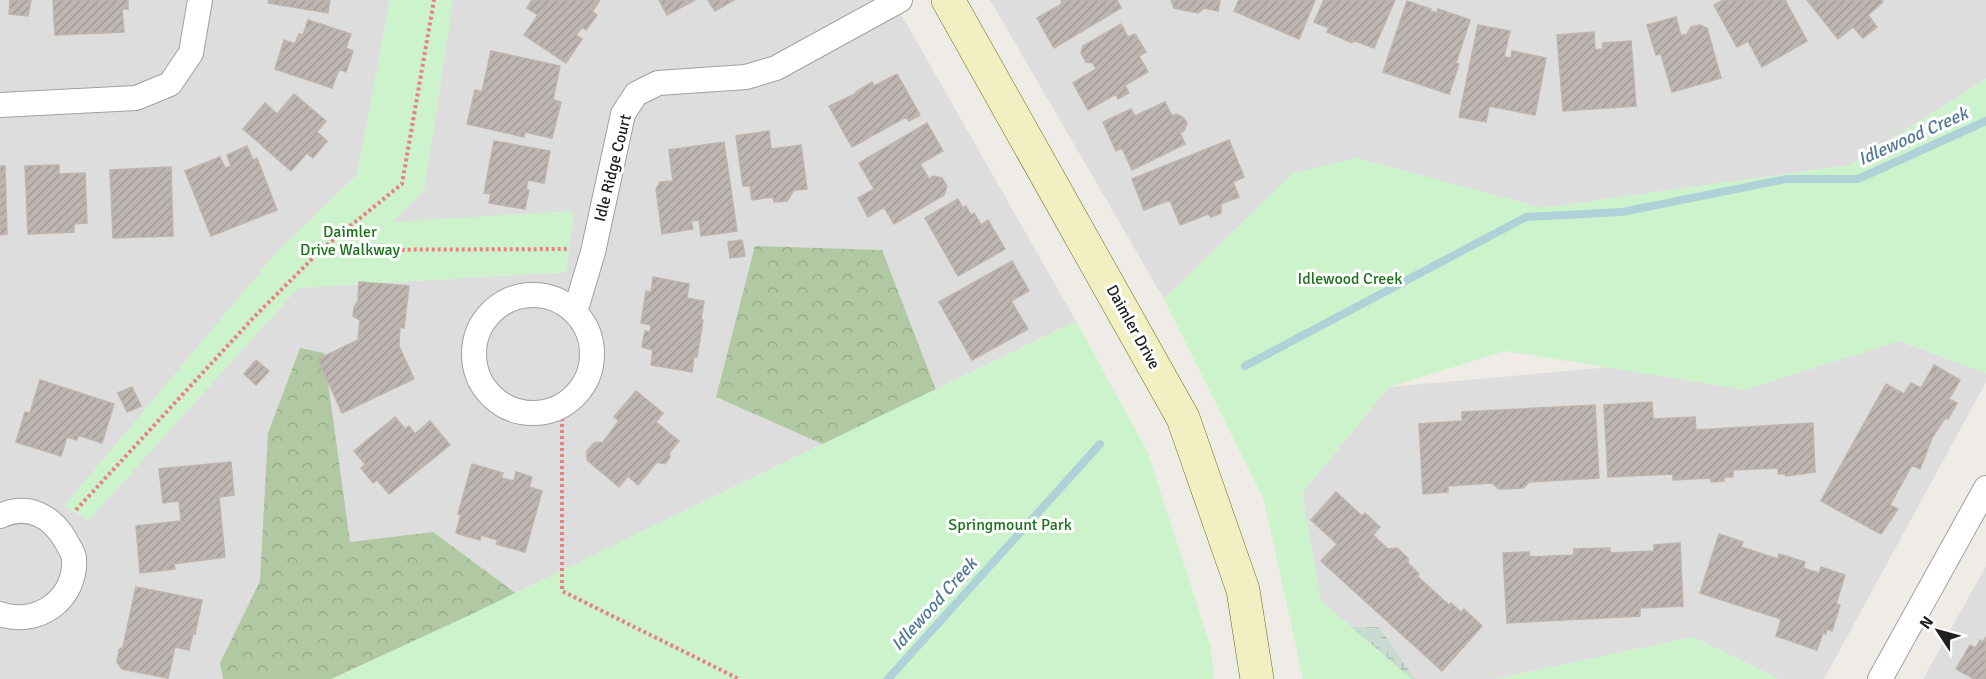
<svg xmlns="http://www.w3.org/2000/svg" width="1986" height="679" font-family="Signika,sans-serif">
<defs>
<pattern id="forest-crowns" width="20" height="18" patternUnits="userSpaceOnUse" patternTransform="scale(1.5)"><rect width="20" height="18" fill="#b1c9a2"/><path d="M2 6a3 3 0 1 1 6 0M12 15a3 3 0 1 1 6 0" fill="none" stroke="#98ac8b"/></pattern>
<pattern id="wetland-marsh" width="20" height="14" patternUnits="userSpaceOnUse" patternTransform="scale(1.5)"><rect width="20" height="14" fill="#c7dbd0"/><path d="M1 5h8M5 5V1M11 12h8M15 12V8" fill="none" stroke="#abbcb2"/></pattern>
<pattern id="building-hatch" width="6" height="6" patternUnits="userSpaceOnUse" patternTransform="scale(1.5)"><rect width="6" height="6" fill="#bcb5b1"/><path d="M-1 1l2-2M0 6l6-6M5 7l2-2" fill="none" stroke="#a19b98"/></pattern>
</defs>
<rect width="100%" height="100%" fill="#efece8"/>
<path fill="#dedddd" d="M0,0H390L357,175L277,252L65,506L88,520L298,288L566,272L574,211L391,223L424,191L453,0H893L1076,321L472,614L331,679H0Z
M990,0H1986V79L1850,165L1542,208L1357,158L1293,173L1164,299Z
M1899,341L1986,373V382L1824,679H1779L1693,637L1495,679H1412L1321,601L1302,493L1389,387Z
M1986,566V679H1923Z"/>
<path fill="url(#forest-crowns)" d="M755,246L882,250L936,390L1131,679H223L220,663L260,581L268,433L300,348L324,353L350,542L433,532L518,595L836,450L716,397Z"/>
<path fill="url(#wetland-marsh)" d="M1315,627H1379L1415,679H1313Z"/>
<path fill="#ccf3cb" d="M390,0H453L424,191L392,222L574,211L566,272L298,288L89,520L64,506L277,252L357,175Z
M1986,79V373L1899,341L1745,390L1505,351L1389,387L1302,493L1321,601L1412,679H1303L1264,500L1164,299L1293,173L1357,158L1542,208L1850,165Z
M1076,321L1148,453L1211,648L1214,679H331L472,614Z
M1693,637L1779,679H1495Z"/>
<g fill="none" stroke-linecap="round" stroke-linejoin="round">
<path stroke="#aed2d7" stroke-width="8" d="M1245,366L1526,217L1622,212L1786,179H1858L1986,121
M888,679L1100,444"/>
</g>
<path fill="url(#building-hatch)" stroke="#bfb3ac" stroke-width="1.5" d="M10,0H31L28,16L9,14Z
M53,0H128V9H122L124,32L55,35Z
M269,0H330L328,13L268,3Z
M532,0H600L592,12L597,15L586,30L582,27L576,35L582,39L566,63L524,35L538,15L527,8Z
M659,0H695L667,15Z
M708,0H734L715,11Z
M1061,0H1117L1121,8L1054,48L1037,18L1062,4Z
M1171,0H1220L1218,11L1204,8L1198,13L1174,8Z
M1239,0H1315L1299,39L1234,11Z
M1324,0H1395L1374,48L1353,40L1352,43L1327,32L1329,28L1314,22Z
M1723,0H1785L1807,41L1762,67L1748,41L1737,47L1714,5Z
M1807,0H1881L1883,2L1868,15L1877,27L1863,38L1853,27L1838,39Z
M1407,1L1431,9L1430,11L1437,13L1438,9L1470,20L1456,63L1459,64L1449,94L1383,72Z
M1676,17L1681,36L1687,34L1691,27L1700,25L1707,28L1721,78L1672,92L1661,54L1656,55L1647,25Z
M308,20L351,34L346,48L353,51L346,72L339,69L332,88L275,69L284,40L295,44L299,34L303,35Z
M1121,24L1128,37L1135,34L1146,52L1139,56L1148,72L1125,85L1129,93L1118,99L1116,94L1088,110L1073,83L1096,69L1093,63L1086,62L1081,53L1083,46Z
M1478,25L1510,31L1504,57L1511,58L1512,51L1546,58L1535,115L1489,106L1486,122L1459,117Z
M1594,32L1595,50L1603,49V43L1631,41L1636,106L1563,111L1557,35Z
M491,51L560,66L553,100L561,102L552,138L525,132L524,137L467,124L475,90L482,92Z
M897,74L920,115L909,121L906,117L852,147L829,106L857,93L856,92L872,82L874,86Z
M294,94L326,121L317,132L327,141L313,158L307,153L291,171L243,129L265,103L277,114Z
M1165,102L1172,116L1176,114L1183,117L1187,123L1184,131L1180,133L1185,144L1132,170L1122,148L1116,151L1103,122L1131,109L1135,116Z
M927,123L943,151L920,164L929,179L933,176L942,178L947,186L944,195L894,224L884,207L868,217L858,198L874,189L859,163Z
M769,131L771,149L801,145L807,189L794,190L787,201L774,202L773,197L752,200L750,186H743L736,136Z
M1229,140L1244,177L1233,182L1239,197L1221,204V213L1211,217L1208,214L1180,225L1170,200L1144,210L1132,179Z
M494,141L550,151L544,183L528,180L526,189L529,190L525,209L489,203L491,194L484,193Z
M724,142L737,231L701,236L699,220L691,221L693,229L662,234L656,189L660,182L673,181L669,150Z
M247,146L253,160L257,158L277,210L211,236L185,171L220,157L225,168L231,166L227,155Z
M59,165V174L85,173L87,223L74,224V232L28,234L25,166Z
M0,166H5L7,234L0,235Z
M171,167L173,236L113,238L110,170Z
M958,199L963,208L966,206L971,215L974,213L981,225L988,220L1005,249L958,276L925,218Z
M742,240L745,256L730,258L728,242Z
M1012,261L1029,291L1011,301L1028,329L972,360L939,302Z
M653,277L689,284L687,298L704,301L701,320H703L697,357H694L692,372L651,365L653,350L642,347L645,331L650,332L651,325L641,323L646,291L651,292Z
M359,282L409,286L404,328L400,327L399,346L414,379L342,413L318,359L358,340L360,320L353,316L354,307L358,301Z
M256,360L269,371L256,385L244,374Z
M1934,365L1960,380L1949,399L1957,403L1948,419L1945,418L1932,438L1920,469L1912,465L1890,505L1898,509L1881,534L1821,501L1886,384L1904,394L1911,383L1921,388Z
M40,380L114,404L102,443L78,435L77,440L67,437L61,456L16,442L25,412L30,413Z
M132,387L141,406L127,412L118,393Z
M636,391L663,413L656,422L679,441L669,453L670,457L665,464L657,462L638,485L628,476L619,487L587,460V451L594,443L603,442L619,421L614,417Z
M1652,402L1653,419L1695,417L1696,430L1813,423L1815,472L1786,476L1785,474H1778V468L1733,470V477H1724V481L1711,482V478L1673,480V474L1608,477L1604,405Z
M1595,405L1599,478L1529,482L1523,488L1499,489L1492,483L1448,486V492L1423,494L1419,424L1462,421V412Z
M395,417L405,429L409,426L415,434L430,421L450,445L389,494L377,480L373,483L361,468L365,464L354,451Z
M231,462L234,495L219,497L225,557L174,564L175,569L140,573L136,526L181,521L179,501L163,503L159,469Z
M472,464L503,473L501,478L514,481L516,472L532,477L529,487L542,491L525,552L496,544L498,540L481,535L480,540L456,533L461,514H458Z
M1336,492L1362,516L1365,513L1380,527L1373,535L1388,549L1397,548L1408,558V563L1419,574L1417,576L1449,605L1451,603L1461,612L1464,609L1482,626L1442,671L1321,561L1337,544L1311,520Z
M1719,534L1743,542L1741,547L1778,559L1779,554L1805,562L1803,568L1819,573L1821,567L1845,575L1836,604L1840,605L1832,631L1827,629L1826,634L1823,633L1817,650L1776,636L1781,619L1700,593Z
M1680,543L1683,606L1640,608V616L1507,623L1503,553L1529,552L1530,557L1574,555V549L1610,548V553L1654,551V545Z
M136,587L202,600L195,634L193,633L189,650L175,647L168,678L122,669L117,662L119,650L123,647Z
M1986,637V679H1974L1956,669L1970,645L1976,648L1980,640L1983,642Z"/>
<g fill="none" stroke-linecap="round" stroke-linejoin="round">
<g stroke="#a1a1a1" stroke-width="26">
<path id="street" d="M0,105L136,98L170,84L191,53L200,0
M474 354a59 59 0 1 1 118 0a59 59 0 1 1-118 0Z
M575,312L593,252L623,114L636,94L658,83L746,77L776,68L900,0
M0,516C28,503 52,516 66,541C69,547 73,552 74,558C77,599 38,627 0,614
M1880,679L1986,488"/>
</g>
<g stroke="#6a6b13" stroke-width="34">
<path id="secondary" d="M948,0L1183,418L1243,590L1257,679"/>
</g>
<path stroke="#e98180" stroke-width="4" stroke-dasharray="3 3" stroke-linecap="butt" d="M322,249L402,184L434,0
M562,406V591L739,679
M76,510L256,315L321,250L568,249"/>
<use href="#street" stroke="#fff" stroke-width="24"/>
<use href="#secondary" stroke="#f2f0c3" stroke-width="33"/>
</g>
<g text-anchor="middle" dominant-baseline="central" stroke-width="6" stroke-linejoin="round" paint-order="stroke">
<g font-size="16" fill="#202020" stroke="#fff">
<text transform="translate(613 168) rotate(-76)">Idle Ridge Court</text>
<text transform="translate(1133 327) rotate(61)">Daimler Drive</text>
</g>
<g font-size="16" fill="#1b721a" stroke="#fff">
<text x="350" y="232">Daimler<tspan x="350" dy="18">Drive Walkway</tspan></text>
<text x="1350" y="279">Idlewood Creek</text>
<text x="1010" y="525">Springmount Park</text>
</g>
<g font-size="18" font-style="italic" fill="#517995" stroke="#fff">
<text transform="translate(1913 136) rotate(-24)">Idlewood Creek</text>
<text transform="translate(934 604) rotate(-48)">Idlewood Creek</text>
</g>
</g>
<g transform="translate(1938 631) rotate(306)" stroke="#ffffff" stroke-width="4.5" paint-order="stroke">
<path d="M0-4.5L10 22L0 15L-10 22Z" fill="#202020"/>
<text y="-9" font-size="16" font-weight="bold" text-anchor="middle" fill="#202020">N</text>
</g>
</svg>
